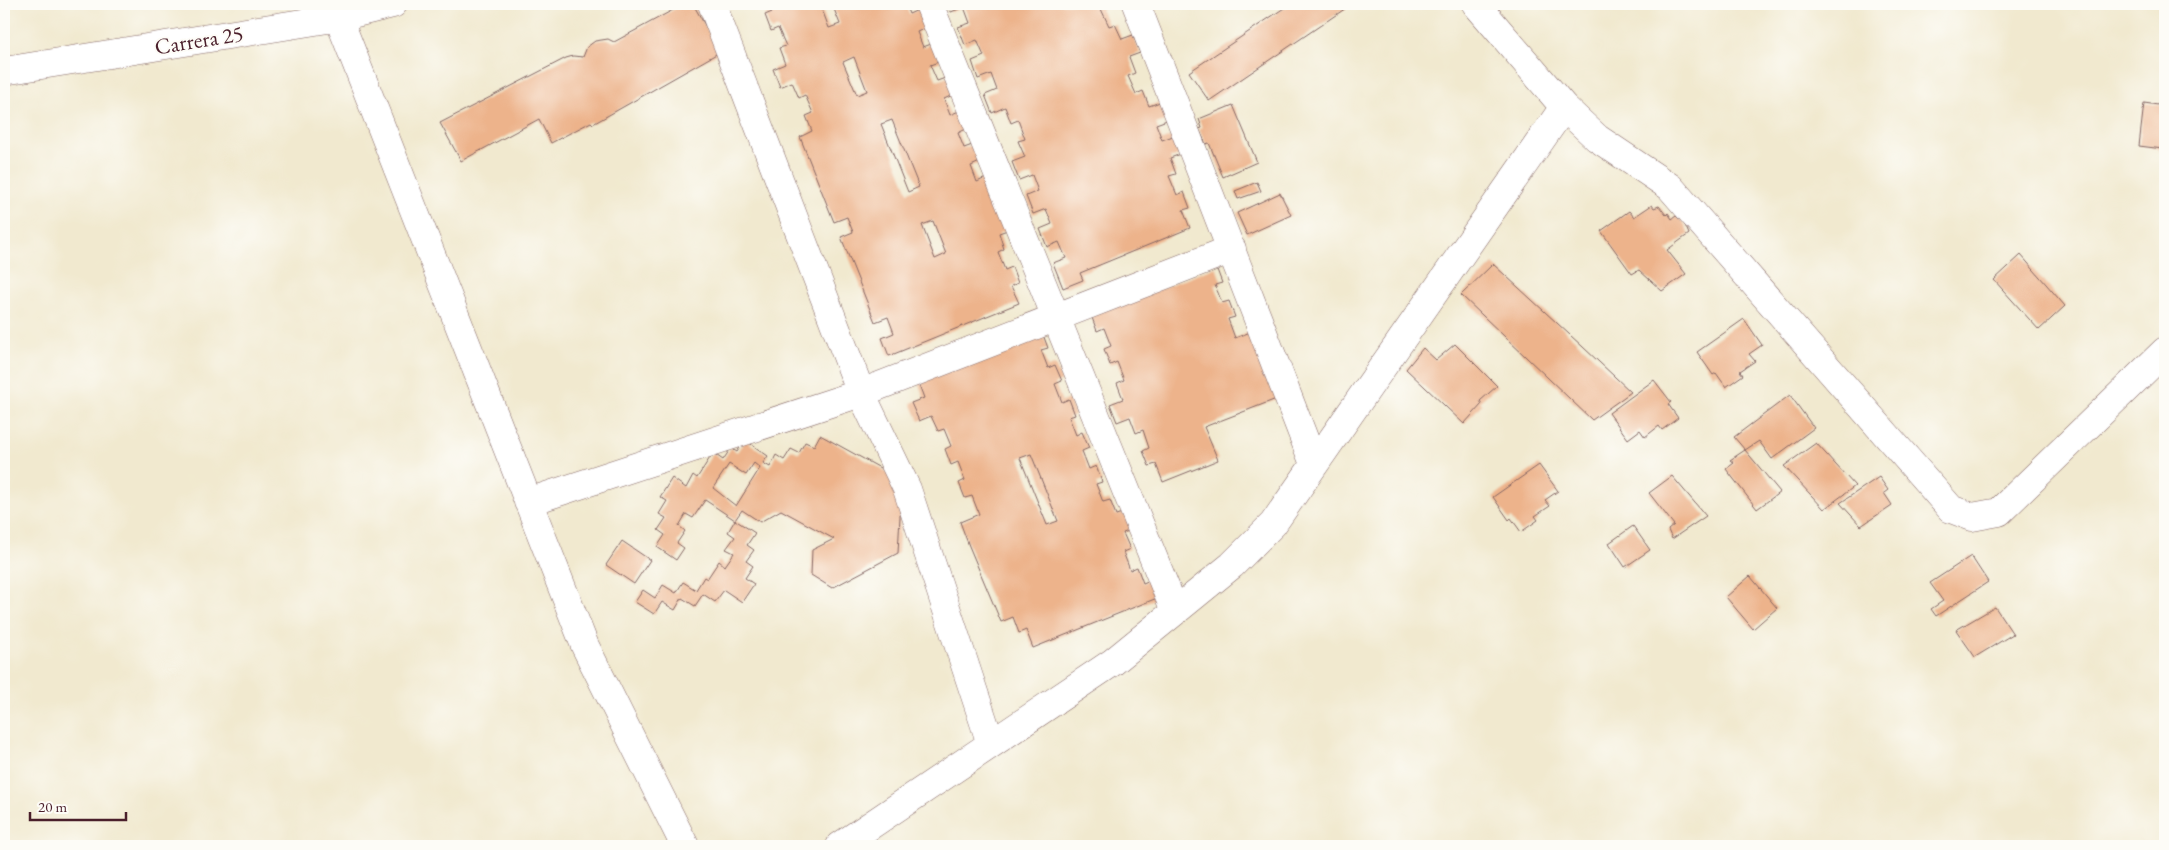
<svg xmlns="http://www.w3.org/2000/svg" width="2169" height="850" font-family="'EB Garamond',serif">
<rect width="100%" height="100%" fill="#fdfcf7"/>
<filter id="ink" filterUnits="userSpaceOnUse"><feTurbulence type="fractalNoise" baseFrequency=".02" numOctaves="2"/><feDisplacementMap in="SourceGraphic" scale="10" xChannelSelector="R" yChannelSelector="G"/><feConvolveMatrix kernelMatrix="1 2 1 2 8 2 1 2 1" color-interpolation-filters="sRGB"/></filter>
<filter id="wash" filterUnits="userSpaceOnUse"><feTurbulence type="fractalNoise" baseFrequency=".0096" numOctaves="4" result="noise"/><feDisplacementMap in="SourceGraphic" scale="20" xChannelSelector="R" yChannelSelector="G"/><feGaussianBlur stdDeviation="1.12" result="paint"/><feColorMatrix in="noise" values="0 0 0 0 0 0 0 0 0 0 0 0 0 0 0 0 0 1.4 0 .05"/><feComposite in="paint" operator="in"/></filter>
<g filter="url(#wash)">
<rect width="100%" height="100%" fill="#f1e9cf"/>
<g id="blocks">
<path fill="#edb38b" fill-rule="evenodd" d="M684,4H693L720,52L593,124L591,122L551,143L539,119L461,161L440,123L566,58L573,56L583,57L587,47L595,41L608,39L614,42Z
M768,4H820L829,28L840,24L832,4H905L909,14L920,9L928,27L917,32L923,47L934,43L941,61L930,65L937,81L948,77L955,94L944,99L950,115L961,110L968,128L958,133L964,148L975,144L982,161L971,166L977,182L988,177L1010,229L999,233L1004,249L998,252L1005,270L1012,267L1018,283L1011,286L1019,303L889,356L882,338L894,333L888,317L875,322L841,237L853,232L847,217L834,222L800,137L812,131L806,116L813,113L805,95L799,98L792,82L780,87L773,69L785,64L779,48L786,46L778,28L771,31L765,15L772,12ZM854,57L867,91L857,95L843,62ZM892,120L919,187L908,192L881,124ZM933,221L946,254L935,259L922,225Z
M948,4H1112L1101,9L1109,26L1115,24L1122,39L1133,35L1140,53L1129,57L1135,73L1128,76L1136,94L1143,91L1149,106L1160,102L1167,120L1156,124L1162,140L1173,136L1181,154L1170,158L1176,174L1169,176L1177,195L1184,192L1190,208L1183,210L1190,228L1080,273L1083,280L1063,288L1053,263L1066,258L1059,242L1047,247L1040,229L1052,224L1046,209L1033,214L1026,196L1038,191L1032,175L1019,180L1012,162L1025,157L1018,141L1025,139L1018,120L1011,123L1005,107L992,113L985,95L997,90L991,74L978,79L972,61L984,56L977,40L965,45L958,27L970,23L964,7L951,12Z
M1290,4H1352L1209,101L1189,72Z
M2144,103L2165,106L2163,149L2139,146Z
M1233,105L1257,162L1223,177L1209,143L1206,144L1199,129L1202,128L1199,119Z
M1257,182L1261,191L1238,199L1235,191Z
M1280,193L1291,215L1247,235L1237,213Z
M1652,205L1654,208L1659,206L1666,215L1668,213L1672,219L1676,216L1684,223L1689,234L1667,250L1686,274L1662,291L1639,270L1632,274L1601,231L1629,211L1634,217Z
M2021,255L2065,306L2039,330L1994,280Z
M1493,264L1583,347L1631,392L1592,420L1461,295Z
M1216,267L1222,283L1215,285L1222,303L1229,301L1235,317L1228,319L1235,338L1253,331L1279,398L1204,427L1218,460L1163,482L1156,464L1149,466L1143,451L1149,448L1143,430L1136,433L1130,417L1117,422L1110,404L1123,399L1117,383L1124,380L1117,362L1110,365L1104,349L1111,346L1104,328L1097,331L1091,315Z
M1744,319L1762,345L1749,354L1755,361L1740,371L1743,375L1726,387L1716,373L1713,375L1697,352Z
M1042,332L1048,348L1041,350L1048,368L1055,365L1062,381L1055,384L1062,402L1069,399L1075,415L1069,417L1076,435L1082,432L1089,448L1082,451L1089,469L1096,466L1102,482L1096,484L1103,502L1110,500L1116,515L1128,511L1134,529L1123,533L1130,549L1123,552L1130,570L1137,567L1143,583L1155,578L1162,596L1033,648L1026,630L1019,633L1013,617L1001,622L969,546L960,522L979,514L972,496L965,498L959,483L965,480L958,462L951,465L945,449L951,446L944,429L938,431L931,416L919,421L911,403L924,398L918,382ZM1031,454L1058,521L1047,525L1020,458Z
M1455,344L1497,386L1480,401L1482,404L1464,424L1406,369L1423,348L1436,360Z
M1654,380L1671,402L1668,404L1678,418L1662,430L1659,426L1645,437L1640,430L1628,439L1609,413Z
M1790,395L1814,428L1772,459L1759,441L1745,450L1734,437Z
M820,435L902,480L898,553L832,588L811,575L812,550L834,539L781,510L760,522L742,510L735,520L705,500L693,518L686,514L679,526L685,531L677,543L684,548L676,560L657,547L665,535L658,530L666,518L659,514L667,501L660,497L672,478L686,488L693,475L697,478L713,453L723,460L731,448L737,452L745,440L768,456L763,463L770,467L776,455L784,460L791,449L799,453L805,442L814,446ZM754,463L760,468L736,506L713,488L729,464L746,475Z
M1816,443L1855,486L1824,509L1784,466Z
M1745,450L1780,492L1757,509L1726,469L1734,463L1730,460Z
M1539,465L1558,491L1545,500L1550,506L1535,516L1538,520L1521,532L1511,518L1509,520L1493,497Z
M1672,476L1706,516L1672,539L1668,530L1674,525L1649,493Z
M1879,477L1888,490L1884,493L1892,505L1861,526L1840,503Z
M735,520L755,533L747,545L754,550L746,561L753,566L745,578L754,584L742,602L724,590L715,602L703,594L695,606L682,598L675,610L662,602L654,614L635,602L643,590L655,598L663,585L676,593L683,582L696,590L704,577L707,579L719,561L725,566L734,553L726,549L735,537L728,532Z
M1633,526L1650,550L1625,567L1609,543Z
M622,541L650,560L634,584L606,565Z
M1971,556L1988,582L1936,616L1931,609L1943,601L1930,583Z
M1750,576L1777,608L1753,629L1726,597Z
M1995,607L2013,634L1975,657L1956,630Z"/>
</g>
</g>
<g filter="url(#ink)">
<use href="#blocks" fill-opacity="0" stroke="#846664" stroke-width="1"/>
<g fill="none" stroke-linecap="round" stroke-linejoin="round">
<g stroke="#846664" stroke-width="29">
<path id="street" d="M333,4L585,646L685,846
M712,4L861,393L907,489L991,744
M929,4L1175,611
M1136,4L1314,464
M1476,4L1564,107L1597,138L1670,187L1951,509L1972,517L1999,512L2165,351
M4,71L340,17L393,4
M528,502L861,393L1232,249
M840,846L1113,662L1232,565L1273,524L1564,107"/>
</g>
<use href="#street" stroke="#fff" stroke-width="28"/>
</g>
</g>
<g text-anchor="middle" dominant-baseline="central" stroke-width="4" stroke-linejoin="round" paint-order="stroke">
<g font-size="22" fill="#4a1f2b" stroke="#fdfcf7">
<text transform="translate(199 40) rotate(-9)">Carrera 25</text>
</g>
</g>
<rect width="2169" height="850" fill="none" stroke="#fdfcf7" stroke-width="20"/>
<path d="M30 812v8h96v-8" fill="none" stroke="#4a1f2b" stroke-width="2.5"/>
<text x="38" y="812" font-size="15" fill="#4a1f2b" stroke="#fdfcf7" stroke-width="4" paint-order="stroke">20 m</text>
</svg>
